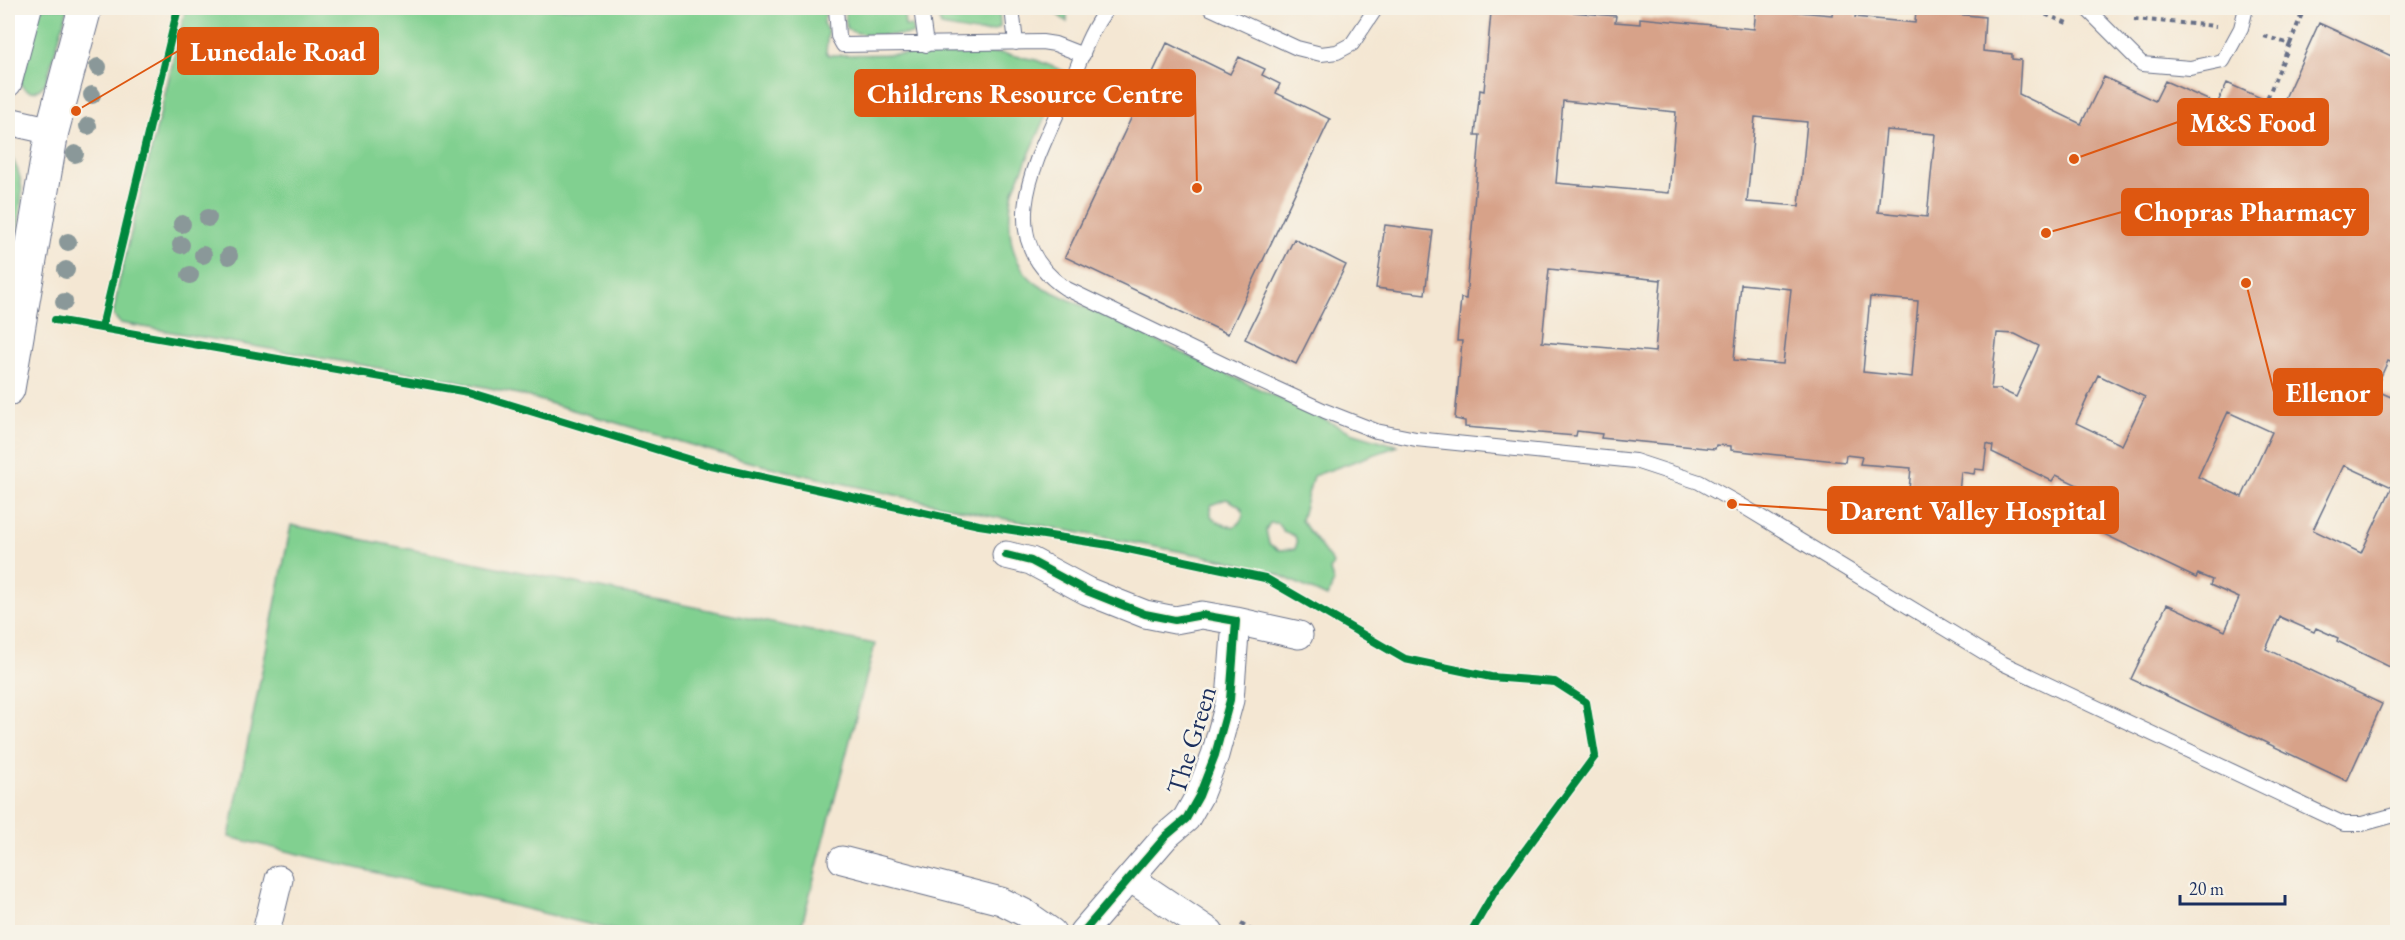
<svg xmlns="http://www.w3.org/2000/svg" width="2405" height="940" font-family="'EB Garamond',serif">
<rect width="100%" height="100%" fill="#f7f3e8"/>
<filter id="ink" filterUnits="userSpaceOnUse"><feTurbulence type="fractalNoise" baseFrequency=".0167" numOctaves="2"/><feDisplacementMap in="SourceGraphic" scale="12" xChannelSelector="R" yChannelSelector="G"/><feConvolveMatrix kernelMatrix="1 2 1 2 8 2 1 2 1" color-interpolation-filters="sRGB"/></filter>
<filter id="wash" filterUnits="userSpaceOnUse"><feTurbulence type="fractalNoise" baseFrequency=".008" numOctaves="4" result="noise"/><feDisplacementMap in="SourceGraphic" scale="24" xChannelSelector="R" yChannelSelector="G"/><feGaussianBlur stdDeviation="1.35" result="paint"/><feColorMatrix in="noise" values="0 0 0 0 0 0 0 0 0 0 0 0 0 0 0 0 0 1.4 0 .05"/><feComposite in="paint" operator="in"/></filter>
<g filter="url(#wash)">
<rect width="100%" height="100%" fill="#f4e7d3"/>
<path fill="#81d090" stroke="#4e8077" stroke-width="1.5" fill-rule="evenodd" d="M39,8H68L46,82C39,93 29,95 20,84Z
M186,8H827L823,23L828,32L826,52L829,55L1000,53L1036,60L1066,72L1013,191C1006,225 1008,265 1040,286L1351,432L1398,446L1313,476L1301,520L1333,563L1330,571L1334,582L1327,597L1277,574L1226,560L990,516L800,474L742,460L522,395L471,384L120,323L113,315L119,282ZM1226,499C1240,505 1251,510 1236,526C1228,528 1216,522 1211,516V505ZM1270,523H1277L1283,531L1295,536L1297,543L1295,549L1279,550L1269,544L1266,530Z
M845,8H911V13L904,14L905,26H912L913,34C897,35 857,38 846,28Z
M930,8H999L1000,27C989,38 955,28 941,26L937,12H931Z
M1049,8H1067V22Z
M8,152C30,183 20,208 15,243L8,242Z
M291,525L875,644L800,932H621L229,837Z"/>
<g id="blocks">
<path fill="#d7a289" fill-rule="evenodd" d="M1502,8H1528L1616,16L1615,22L1640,24V18L1754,29L1756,8L1832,15L1833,8H1869L1868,15L1856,13L1855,17L1915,23L1916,10L1985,17L1983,51L2012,54V59L2021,60L2019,94L2081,124L2104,77L2155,101L2165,81L2217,104L2227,83L2281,107L2319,23L2398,59V365L2388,361L2375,390L2398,400V671L2337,641L2338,638L2316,628L2314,632L2280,617L2266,649L2382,704L2347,781L2131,679L2167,604L2225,631L2239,598L2210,585L2212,580L2198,574L2196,578L2089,527L2100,506L2095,504L2099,495L2056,475L2052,481L1992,452L1993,446L1987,444L1984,470L1975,469L1974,474L1961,472L1957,515L1907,512L1911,468L1860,464L1862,457L1846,455L1845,462L1731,450V446L1716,445L1715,449L1601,438L1602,434L1577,431L1576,436L1465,427V421L1455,419L1462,341H1457L1461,298L1466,299L1480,135H1475L1480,90L1484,91L1491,12H1502ZM1563,101L1676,112L1669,193L1556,183ZM1755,117L1807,122L1799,206L1747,202ZM1886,130L1935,134L1927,217L1878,212ZM1549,269L1661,280L1655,352L1542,342ZM1741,284L1791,289L1783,364L1734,360ZM1870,297L1918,301L1912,377L1863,372ZM1997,333L2015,334L2039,346L2016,397L1999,389H1991ZM2098,375L2145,397L2122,445L2076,423ZM2228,412L2272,432L2242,497L2198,477ZM2344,465L2392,487L2361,553L2313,530Z
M1167,43L1230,74L1239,57L1265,69L1262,75L1280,84L1276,93L1330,119L1228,334L1065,257Z
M1385,225L1433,231L1425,294L1376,288Z
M1294,239L1346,265L1296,364L1245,339Z"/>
</g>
</g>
<g filter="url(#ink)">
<use href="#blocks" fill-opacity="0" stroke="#676f87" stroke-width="1.5"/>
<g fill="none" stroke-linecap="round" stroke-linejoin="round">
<g stroke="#676f87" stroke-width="16">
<path id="service" d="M836,8L838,36L843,45L1042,42L1055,44L1083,55
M921,8L926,45
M1012,8L1016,43
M1108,8C1088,31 1079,66 1066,94C1038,157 990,237 1065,288L1231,368L1325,411L1376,431L1416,439L1635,461L1699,482L1746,508L2000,662L2344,824H2362L2398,814
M1210,8L1297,48L1321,54L1337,52L1352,44L1376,8
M2086,8L2142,64L2190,68L2223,61L2241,28L2246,8"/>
</g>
<g stroke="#676f87" stroke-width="29">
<path id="minor" d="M8,83L28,8
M8,121L52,131
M1006,555L1031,561L1087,591L1145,614L1175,620L1202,615L1236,621L1230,700L1215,755L1199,796L1186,819L1166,836L1083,932
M1236,621L1299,635
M842,860L1001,901L1025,913L1052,932
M1130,878L1210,932
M266,932L279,879"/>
</g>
<g stroke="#676f87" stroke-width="35">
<path id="tertiary" d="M8,389L52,131L85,8"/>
</g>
<path stroke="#676f87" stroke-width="4" stroke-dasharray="4.5 4.5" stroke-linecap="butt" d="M2029,8L2067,23
M2134,19L2216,26
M2264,36L2290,44L2266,101
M2290,44L2303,11L2308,8
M1241,924L1254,932"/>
<use href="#service" stroke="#fff" stroke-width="14"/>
<use href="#minor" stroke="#fff" stroke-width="27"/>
<use href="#tertiary" stroke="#fff" stroke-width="33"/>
<g stroke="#f7f3e8" stroke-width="11">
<path id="cycleway" d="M55,320L468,392L711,466L979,525L1109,545L1265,578L1405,659L1491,677L1555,682L1586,702L1595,756L1495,891L1471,932
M102,327L178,8
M1006,555L1031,561L1087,591L1145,614L1175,620L1202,615L1236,621L1230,700L1215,755L1199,796L1186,819L1166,836L1083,932"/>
</g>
<use href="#cycleway" stroke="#00873e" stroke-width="8"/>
</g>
<g fill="#8a9899">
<circle cx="98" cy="67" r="9"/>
<circle cx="92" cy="95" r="9"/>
<circle cx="88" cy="126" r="9"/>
<circle cx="75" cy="154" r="9"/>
<circle cx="208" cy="218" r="9"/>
<circle cx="182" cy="224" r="9"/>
<circle cx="68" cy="242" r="9"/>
<circle cx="181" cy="245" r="9"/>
<circle cx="203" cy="255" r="9"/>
<circle cx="229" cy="256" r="9"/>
<circle cx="66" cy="270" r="9"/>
<circle cx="190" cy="275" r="9"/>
<circle cx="64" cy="302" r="9"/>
</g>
</g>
<g text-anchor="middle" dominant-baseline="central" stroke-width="5" stroke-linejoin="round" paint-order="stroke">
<g font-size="27" fill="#1b2f5e" stroke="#f7f3e8">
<text transform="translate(1191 740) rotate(-73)">The Green</text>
</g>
</g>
<path fill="none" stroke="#de5710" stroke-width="2" d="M76 111L178 51M1197 188L1195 93M2074 159L2178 122M2046 233L2122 212M2246 283L2274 392M1732 504L1828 510"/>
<g fill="#de5710" stroke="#f7f3e8" stroke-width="2">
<circle cx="76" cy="111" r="6"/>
<circle cx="1197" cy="188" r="6"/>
<circle cx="2074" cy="159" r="6"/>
<circle cx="2046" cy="233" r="6"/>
<circle cx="2246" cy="283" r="6"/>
<circle cx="1732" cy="504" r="6"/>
</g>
<g fill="#de5710" stroke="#de5710" stroke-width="2">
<rect x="178" y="28" width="200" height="46" rx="6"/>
<rect x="855" y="70" width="340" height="46" rx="6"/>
<rect x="2178" y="99" width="150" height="46" rx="6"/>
<rect x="2122" y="189" width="246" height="46" rx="6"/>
<rect x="2274" y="369" width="108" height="46" rx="6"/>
<rect x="1828" y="487" width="290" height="46" rx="6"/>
</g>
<g font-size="28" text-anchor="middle" font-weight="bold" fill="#fff">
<text x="278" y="61">Lunedale Road</text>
<text x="1025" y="103">Childrens Resource Centre</text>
<text x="2253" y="132">M&amp;S Food</text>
<text x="2245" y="221">Chopras Pharmacy</text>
<text x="2328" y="402">Ellenor</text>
<text x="1973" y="520">Darent Valley Hospital</text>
</g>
<rect width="2405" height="940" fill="none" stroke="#f7f3e8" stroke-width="30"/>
<path d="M2180 895v9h105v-9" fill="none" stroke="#1b2f5e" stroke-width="3"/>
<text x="2189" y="895" font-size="18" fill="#1b2f5e" stroke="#f7f3e8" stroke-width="4.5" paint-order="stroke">20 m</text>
</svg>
